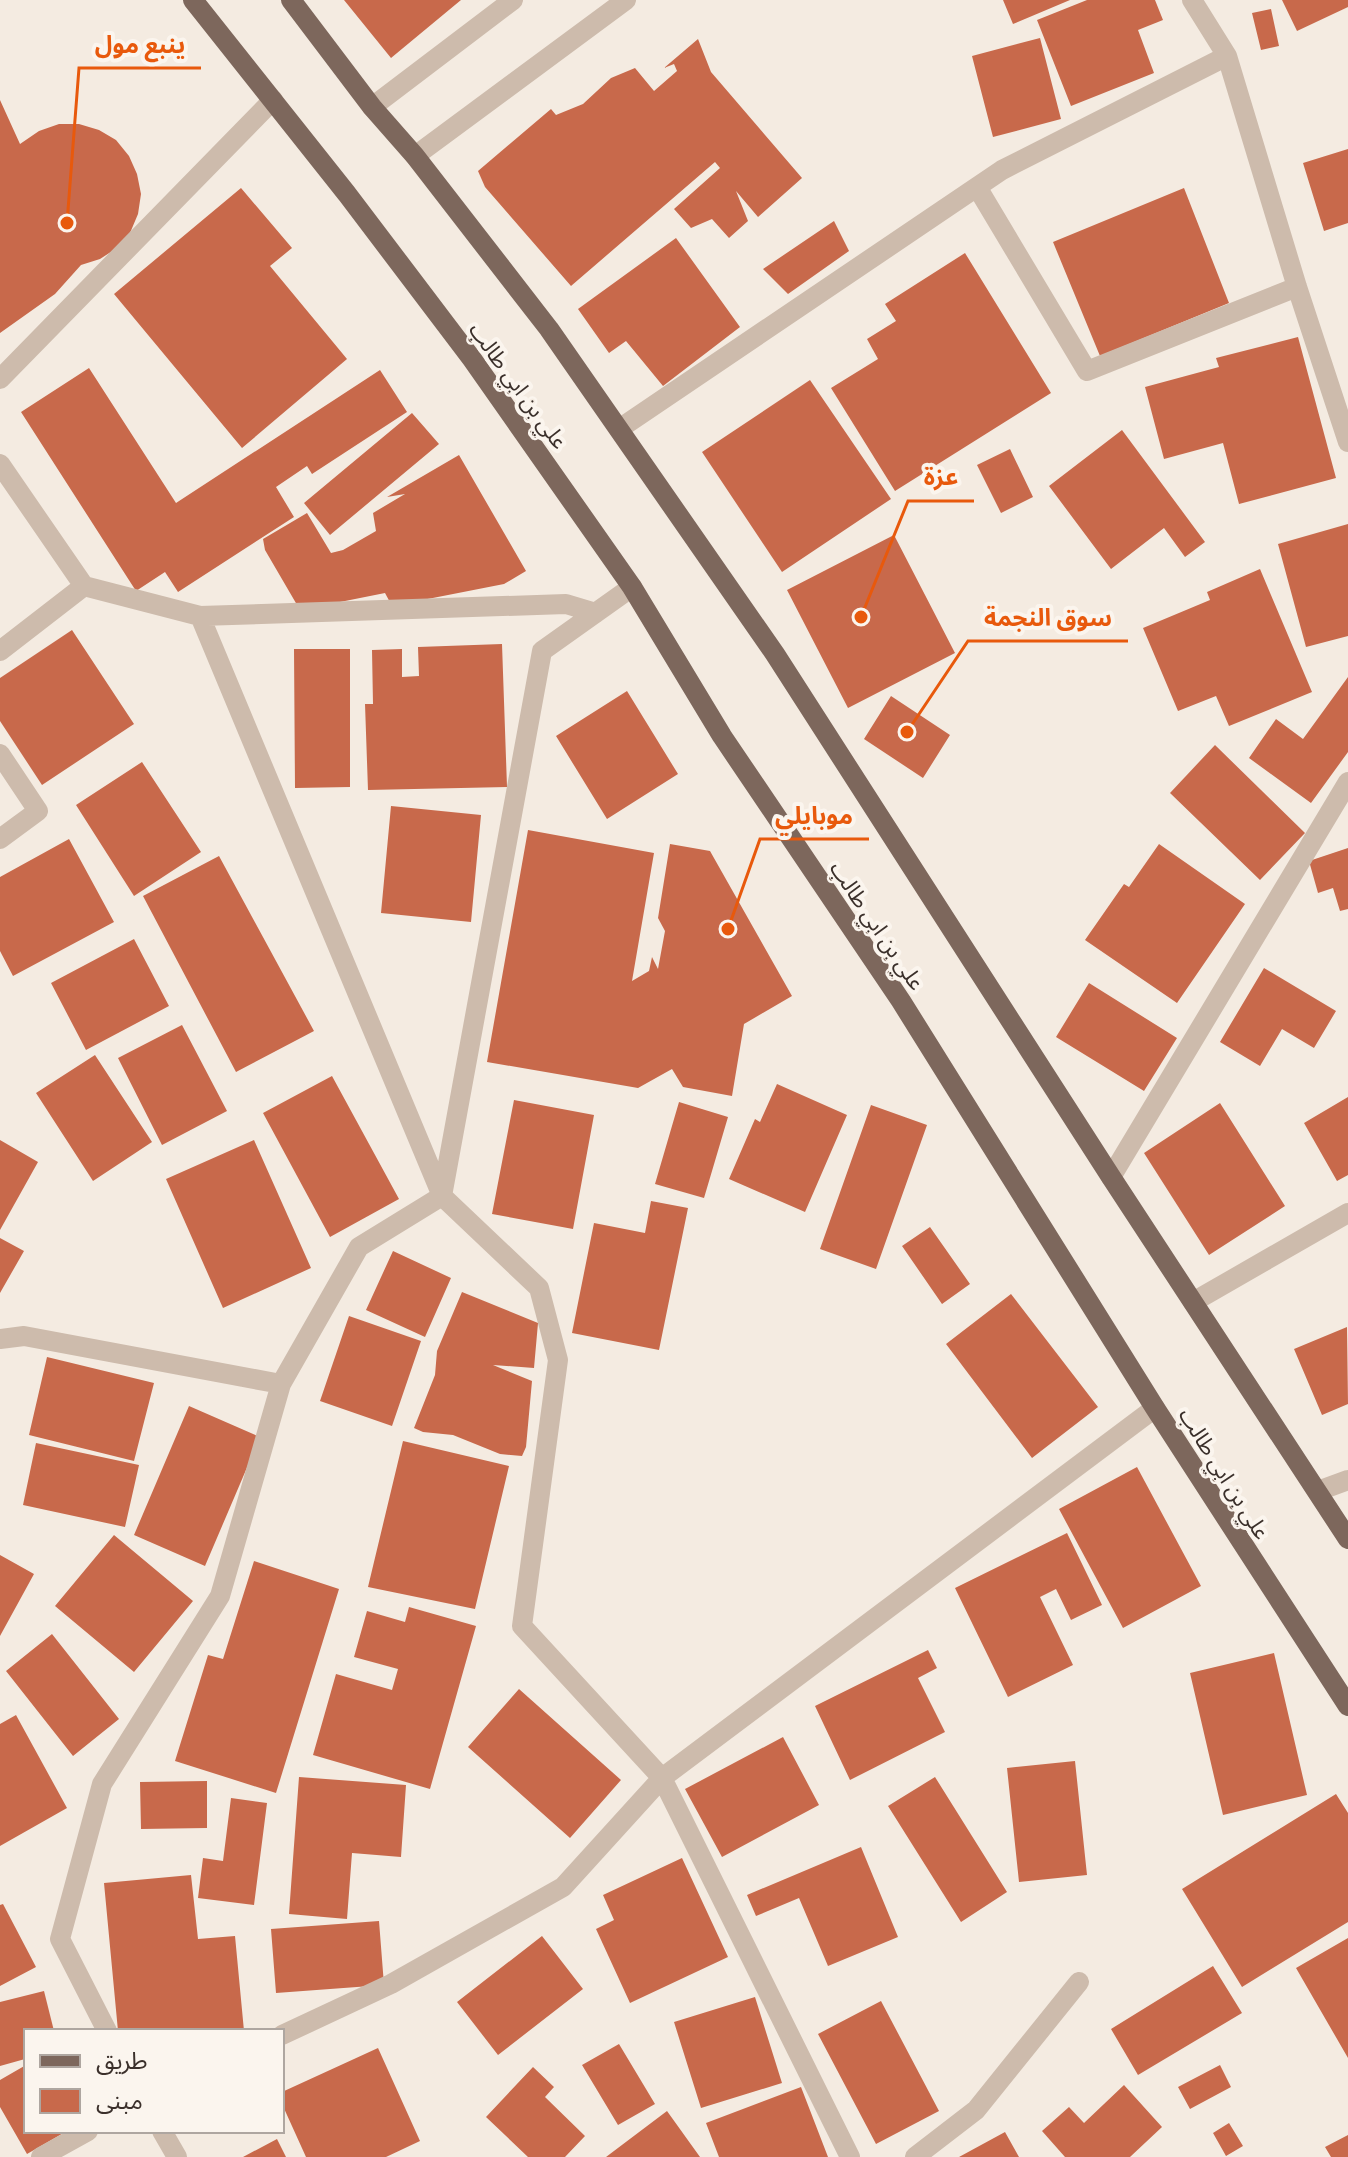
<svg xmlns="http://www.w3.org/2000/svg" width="1348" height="2157" font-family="'IBM Plex Sans','Noto Sans Arabic',sans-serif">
<rect width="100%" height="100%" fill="#f4ebe1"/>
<path fill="#c8694b" d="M344,0H461L391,58Z
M1003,0H1070L1013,24Z
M1087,0H1155L1163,20L1138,30L1154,73L1071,106L1037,20Z
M1282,0H1348V7L1297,31Z
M1271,9L1279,46L1261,50L1252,13Z
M1040,38L1061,119L993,137L972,56Z
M698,39L711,72L802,178L758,217L736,191L748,221L729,238L712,219L691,228L674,209L720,168L715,162L571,286L485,187L478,171L551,109L556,115L583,104L611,78L635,68L654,91L677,71L674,64L664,68Z
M0,100L20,144L39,131L59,124H79L99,130L116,140L129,156L137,174L141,194L138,214L130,233L117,248L100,259L81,265L55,294L0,333Z
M1348,149V223L1324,231L1303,163Z
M241,188L292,248L270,266L347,359L242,448L114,294Z
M1184,188L1229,303L1100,356L1053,242Z
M834,221L849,251L788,294L763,269Z
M676,238L740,327L663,386L626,341L609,353L578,309Z
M965,253L1051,393L895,491L831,388L878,359L867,339L896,321L885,304Z
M1298,337L1336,478L1239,504L1223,443L1164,459L1145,387L1219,367L1216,358Z
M89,368L176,503L380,370L407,412L312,474L307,466L276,487L294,517L178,592L165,572L136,591L21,412Z
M810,380L891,499L782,572L702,452Z
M412,413L439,444L330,535L304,503Z
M1122,430L1205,542L1185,557L1164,528L1111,569L1049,486Z
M1010,449L1033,497L1001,513L977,465Z
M459,455L526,571L504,584L392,606L385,593L300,610L265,550L263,539L307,513L331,553L343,550L376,531L373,513L405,494L387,497Z
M1348,524V636L1306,647L1278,544Z
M894,535L955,653L848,708L787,590Z
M1260,569L1312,692L1229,726L1216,696L1178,711L1143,628L1210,600L1207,592Z
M72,630L134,724L42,785L0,721V678Z
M502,644L507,787L368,790L365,704H373L372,650L402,649V677L419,676L418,647Z
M294,649H350V787L295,788Z
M1348,677V752L1311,803L1249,758L1276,719L1303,739Z
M627,691L678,774L607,819L556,736Z
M891,696L950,735L923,778L864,739Z
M1215,745L1305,833L1260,880L1170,793Z
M142,762L201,852L134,896L76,805Z
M391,806L481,815L471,922L381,913Z
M528,830L654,853L632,981L649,971L652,957L658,969L665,931L658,918L670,844L710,851L792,996L744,1024L732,1096L683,1087L672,1069L638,1088L487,1062Z
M69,839L114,922L13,976L0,951V877Z
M1159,844L1245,904L1177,1003L1085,940L1124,884L1129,887Z
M1348,848V909L1340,911L1333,888L1318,893L1309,861Z
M219,856L314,1031L236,1072L143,896Z
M134,939L169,1006L86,1050L51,983Z
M1264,968L1336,1011L1314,1048L1282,1029L1260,1066L1220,1042Z
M1089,983L1177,1038L1144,1091L1056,1037Z
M182,1025L227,1111L162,1145L118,1058Z
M95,1055L152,1142L93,1181L36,1093Z
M332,1076L399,1199L330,1237L263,1113Z
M777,1084L847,1115L805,1212L729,1179L755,1119L760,1122Z
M1348,1097V1175L1337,1181L1304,1123Z
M514,1100L594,1115L573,1229L492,1214Z
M679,1102L728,1117L704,1198L655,1184Z
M1220,1103L1285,1206L1209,1255L1144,1153Z
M871,1105L927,1125L876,1269L820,1249Z
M0,1140L38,1162L0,1230Z
M254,1140L311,1268L223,1308L166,1179Z
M651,1201L688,1208L659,1350L572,1333L594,1223L645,1233Z
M930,1227L970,1284L942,1304L902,1246Z
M0,1238L24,1251L0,1293Z
M393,1251L451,1278L425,1337L366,1310Z
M462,1292L538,1323L534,1368L493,1365L532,1381L526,1447L522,1456L500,1454L453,1435L423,1432L414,1428L435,1375L437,1351Z
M1011,1294L1098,1407L1032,1458L946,1344Z
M349,1316L421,1341L392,1426L320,1401Z
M1347,1327L1348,1404L1322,1415L1294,1349Z
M47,1357L154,1383L134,1461L29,1435Z
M189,1406L260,1437L205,1566L134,1535Z
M403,1441L509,1466L475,1609L368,1587Z
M36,1443L139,1465L125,1527L23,1505Z
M1137,1467L1201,1586L1123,1628L1059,1509Z
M1067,1533L1102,1605L1071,1620L1056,1589L1040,1597L1073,1665L1008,1697L955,1588Z
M114,1535L193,1601L134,1672L55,1606Z
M0,1555L34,1574L0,1636Z
M254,1561L339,1589L276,1793L175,1761L208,1655L223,1659Z
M409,1607L476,1626L430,1789L313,1755L336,1674L392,1690L398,1669L354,1657L367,1611L405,1622Z
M52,1634L119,1719L73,1756L6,1671Z
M928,1650L937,1668L918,1678L945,1732L850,1780L815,1706Z
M1274,1653L1307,1795L1223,1815L1190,1673Z
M519,1689L621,1780L570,1838L468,1747Z
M16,1715L67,1808L0,1846V1724Z
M783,1737L819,1805L722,1857L685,1789Z
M1075,1761L1087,1875L1019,1882L1007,1768Z
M299,1777L406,1785L401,1857L352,1853L347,1919L289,1914Z
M935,1777L1007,1892L961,1922L888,1806Z
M207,1781V1828L141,1829L140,1782Z
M1336,1794L1348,1813V1922L1242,1987L1182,1889Z
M231,1798L267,1803L254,1905L198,1898L203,1858L223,1861Z
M861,1847L898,1937L828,1966L799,1898L756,1916L747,1895Z
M682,1858L728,1957L630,2003L596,1929L614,1920L603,1895Z
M191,1875L198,1939L235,1936L244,2031H118L104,1883Z
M3,1904L36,1967L0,1986V1905Z
M379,1921L384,1985L276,1993L271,1929Z
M542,1936L583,1989L498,2055L457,2002Z
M1348,1938V2058L1296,1968Z
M1213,1966L1242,2013L1138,2075L1111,2029Z
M44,1991L54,2031H26V2049L23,2050L25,2059L0,2066V2002Z
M755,1997L782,2083L701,2108L674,2022Z
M881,2001L939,2111L876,2144L818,2034Z
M619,2044L655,2104L618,2125L582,2065Z
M378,2048L420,2141L386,2157H306L282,2104V2092Z
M26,2065V2131H67L27,2154L0,2107V2080Z
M1220,2065L1231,2087L1190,2109L1178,2087Z
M533,2067L554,2087L545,2097L585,2136L565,2157H528L486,2117Z
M1124,2085L1162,2127L1130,2157H1065L1042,2131L1069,2107L1084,2123Z
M801,2087L828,2157H719L706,2123Z
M667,2111L700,2157H606Z
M1229,2123L1243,2146L1226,2156L1213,2133Z
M1005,2132L1019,2157H959Z
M1348,2135V2157H1331L1325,2147Z
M277,2139L286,2157H243Z"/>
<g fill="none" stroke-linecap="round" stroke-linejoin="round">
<path stroke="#cdbbac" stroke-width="20" d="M1192,0L1227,56L1297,287L1348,442
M372,107L513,0
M415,156L626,0
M977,187L1087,371L1297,287
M0,379L273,100
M619,429L1002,170L1227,56
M0,464L84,586L200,616L442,1196L359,1247L281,1384L220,1596L102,1784L60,1939L107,2031
M632,587L542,651L442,1196L539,1288L558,1360L522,1626L662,1778L850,2157
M200,616L566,604L596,613
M0,651L84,586
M0,754L38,811L0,839
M1111,1177L1348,782
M1193,1302L1348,1213
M0,1339L24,1336L281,1384
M1318,1491L1348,1480
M282,2035L391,1984L563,1887L662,1778L1155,1408
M162,2131L177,2157
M41,2157L88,2131
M915,2157L976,2110L1079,1982"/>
<path stroke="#7d675c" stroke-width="20" d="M193,0L347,194L472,359L632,587L722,736L901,1001L1155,1408L1348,1706
M291,0L372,107L415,156L549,329L775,654L1111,1177L1348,1539"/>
</g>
<g text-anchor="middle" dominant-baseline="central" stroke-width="8" stroke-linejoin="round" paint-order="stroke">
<g font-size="22" fill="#3b302b" stroke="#fbf5ee">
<text transform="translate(519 385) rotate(54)">علي بن ابي طالب</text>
<text transform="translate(878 925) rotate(56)">علي بن ابي طالب</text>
<text transform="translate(1225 1473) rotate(58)">علي بن ابي طالب</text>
</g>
</g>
<path fill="none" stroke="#e8590c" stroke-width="3" d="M67 223L79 68H201M861 617L908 501H974M907 732L968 641H1128M728 929L760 839H869"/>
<g fill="#e8590c" stroke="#fbf5ee" stroke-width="3">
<circle cx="67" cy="223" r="8"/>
<circle cx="861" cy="617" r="8"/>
<circle cx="907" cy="732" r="8"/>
<circle cx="728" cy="929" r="8"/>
</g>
<g font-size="24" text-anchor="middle" font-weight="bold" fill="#e8590c" stroke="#fbf5ee" stroke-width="8" stroke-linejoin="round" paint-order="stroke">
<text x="140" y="53">ينبع مول</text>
<text x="941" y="485">عزة</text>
<text x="1048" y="626">سوق النجمة</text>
<text x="814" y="824">موبايلي</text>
</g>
<rect x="24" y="2029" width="260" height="104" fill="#fbf5ee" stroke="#aea6a0" stroke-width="2"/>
<rect x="40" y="2055" width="40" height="12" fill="#7d675c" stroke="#aea6a0" stroke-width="2"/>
<text x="96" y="2069" font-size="24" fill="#3b302b">طريق</text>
<rect x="40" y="2089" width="40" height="24" fill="#c8694b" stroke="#aea6a0" stroke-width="2"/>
<text x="96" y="2109" font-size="24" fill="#3b302b">مبنى</text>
</svg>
